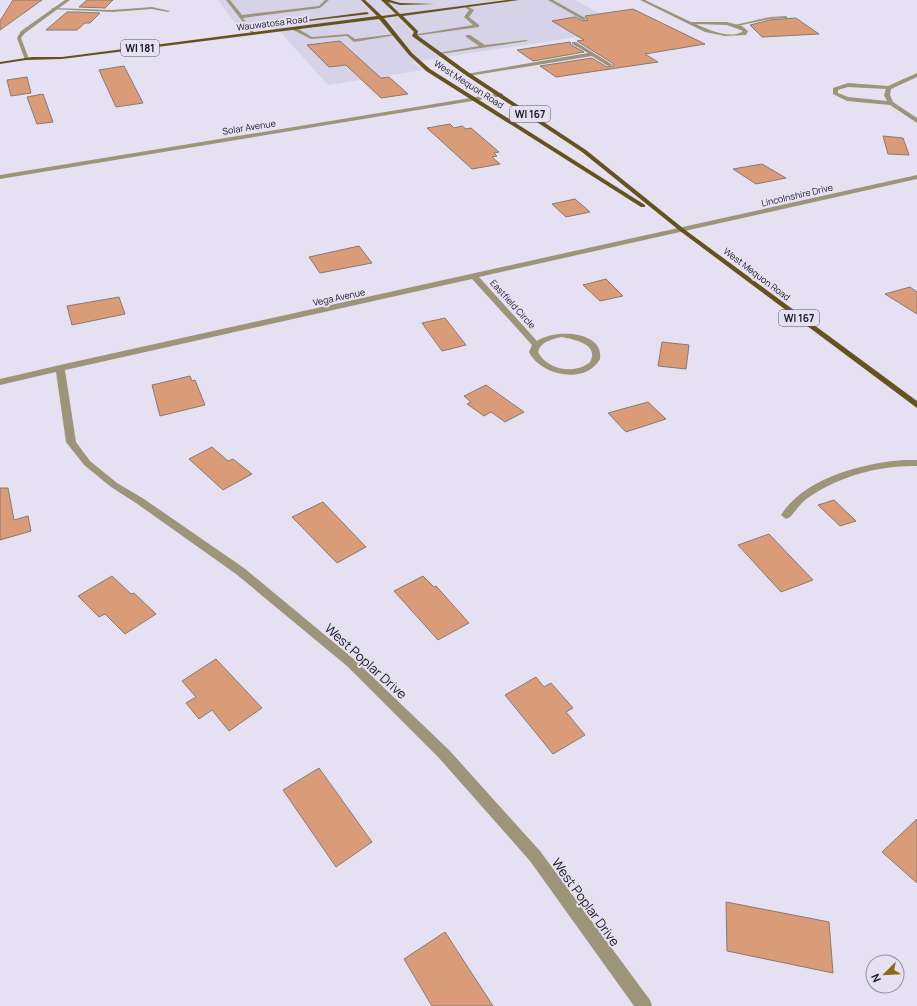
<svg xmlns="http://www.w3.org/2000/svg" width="917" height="1006" font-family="Manrope,sans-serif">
<rect width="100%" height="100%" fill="#e5e1f2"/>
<path fill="#d6d3e9" d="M218,0H575L628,29L413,62L423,70L328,85L272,23L238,27Z"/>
<path fill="#da9b79" stroke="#897970" d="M13,0H42L0,30V21Z
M87,0H113L105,8L79,7Z
M633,9L705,44L645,54L658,62L556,77L540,66L592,58L607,67L613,66L614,64L577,41L584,40L552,21L575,17L583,21L588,20L585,16Z
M67,12H77L100,13L90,23H85L77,30H46Z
M796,18L819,34L762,37L750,25L770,20Z
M340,41L381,78L389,77L408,94L381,98L346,65L329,67L307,45Z
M570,42L571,45L584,52L533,61L517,50Z
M124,66L143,103L116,107L99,70Z
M27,77L31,93L11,96L7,80Z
M43,94L53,122L37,124L27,97Z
M450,124L454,128L462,126L466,129L471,128L499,152L494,153L497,156L492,157L500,164L472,169L427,128Z
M883,136L903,138L909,155L888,154Z
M762,164L786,178L756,184L733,169Z
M575,199L590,212L566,217L552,204Z
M359,246L372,263L320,273L309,257Z
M606,279L623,296L600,301L583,285Z
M910,287L917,292V314L885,294Z
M119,297L125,314L72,325L67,306Z
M445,318L466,345L442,351L422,323Z
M662,342L689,345L686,369L658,366Z
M190,376L192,381L195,380L205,405L160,416L152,385Z
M486,385L524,412L505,422L491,412L484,416L467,404L471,402L464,396Z
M648,402L666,419L626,432L608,413Z
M212,447L228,461L233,459L252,474L223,490L189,459Z
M0,488H8L14,520L28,516L31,531L0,540Z
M834,500L856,521L840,526L818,505Z
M323,502L366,547L337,563L292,517Z
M769,534L813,580L781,592L738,545Z
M112,576L131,594L134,593L156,614L125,634L105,614L99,617L78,596Z
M423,576L434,587L436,586L469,623L438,640L394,591Z
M216,659L262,708L229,731L212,710L199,719L186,703L196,697L182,681Z
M536,677L544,687L551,683L573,708L566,712L585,735L553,754L505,695Z
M319,768L372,842L336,867L283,790Z
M917,819V883L882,852Z
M726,902L829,922L833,973L727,951Z
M445,932L493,1006H432L404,959Z"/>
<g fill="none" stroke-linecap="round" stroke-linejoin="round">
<path fill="#9d9579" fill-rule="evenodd" d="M226,0H230L242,15L319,6L325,0H329L320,8L243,18L255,34L253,35Z
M548,0H553L587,19L583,20Z
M467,6L474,10L469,17L479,25V27L414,36L412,35L473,25L464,17L469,10L465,7Z
M152,7L170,11L168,12L152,9L112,12L51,9L53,8L112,10Z
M786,16L788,18L770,19L737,26L735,25L770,17Z
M293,28H297L312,37L348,34L355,39L394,34L396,35L354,42L347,36L311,39L293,30Z
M466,35H470L485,45L526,40L528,41L440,54L438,53L479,46L466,37Z
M572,42H576L613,65L608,66L592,56L469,76L466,74L588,53L572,44Z
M904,460H917V466C880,465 840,476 809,497C801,502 796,511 790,517L786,519L781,515C804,478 863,463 904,460Z"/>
<path fill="#9d9579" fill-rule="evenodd" d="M65,0H70L25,33L21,38L29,59L25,60L17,38L21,31Z
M640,0H645L691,22H727L742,26L748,31L746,35L725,36L705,32ZM696,24L727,25L743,31C731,40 709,30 696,24Z
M917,73V77L891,89L890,95L893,102L917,118V123L890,105L847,101L833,94V88L848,83L888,86ZM848,87L886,89L884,95L887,101L848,97L838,93V90Z
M501,93L503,94V96L0,179V175Z
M917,175V179L479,277L537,341C554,329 604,330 600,359C586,385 541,376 529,352L532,345L472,279L65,370L76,442L90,461L117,483L144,499L244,568L355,660L449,750L540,851L650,1000L652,1006H634L530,861L439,758L347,666L236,574L136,503L111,487L84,465L66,442L56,372L0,385V379L60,365ZM561,337C573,339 600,344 590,362C575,375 547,370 538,352C541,341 551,340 561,337Z"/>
<path fill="#64531d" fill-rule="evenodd" d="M361,0H365L382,16L396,14L381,0H390L400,3L435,4L400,5L388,2L400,14L507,0H519L403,16L418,31L417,35L468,72L586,150L684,229L917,401V408L680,231L582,152L464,74L412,36L414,32L398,16L384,18L412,53L430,69L645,205V207H641L426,71L409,55L379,19L62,59L26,60L0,64V62L32,57H62L377,16Z
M367,12L369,14L300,22L298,21Z"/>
</g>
<g text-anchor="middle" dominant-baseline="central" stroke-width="4" stroke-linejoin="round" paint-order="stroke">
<g font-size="9" fill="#16151b" stroke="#e5e1f2">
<text transform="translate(272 23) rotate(-7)">Wauwatosa Road</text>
<text transform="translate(469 84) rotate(33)">West Mequon Road</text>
<text transform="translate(249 127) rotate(-9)">Solar Avenue</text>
<text transform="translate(797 195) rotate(-13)">Lincolnshire Drive</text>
<text transform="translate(757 274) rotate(37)">West Mequon Road</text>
<text transform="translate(339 297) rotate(-12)">Vega Avenue</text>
<text transform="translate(513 304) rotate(48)">Eastfield Circle</text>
</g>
<g fill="#e5e1f2" stroke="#54525c" stroke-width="1">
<rect x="121" y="40" width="38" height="16" rx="3"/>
<rect x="510" y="106" width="40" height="16" rx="3"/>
<rect x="779" y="310" width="40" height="16" rx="3"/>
</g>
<g font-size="10" font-weight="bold" fill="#16151b">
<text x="140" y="48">WI 181</text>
<text x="530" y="114">WI 167</text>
<text x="799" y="318">WI 167</text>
</g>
<g font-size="13" fill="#16151b" stroke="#e5e1f2">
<text transform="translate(366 661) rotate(42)">West Poplar Drive</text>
<text transform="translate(586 902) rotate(54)">West Poplar Drive</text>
</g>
</g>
<g transform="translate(885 974) rotate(246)"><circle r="19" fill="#e5e1f2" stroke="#928f9c"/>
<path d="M0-3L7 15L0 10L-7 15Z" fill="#916911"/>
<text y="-6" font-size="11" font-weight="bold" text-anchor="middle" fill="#16151b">N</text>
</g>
</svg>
